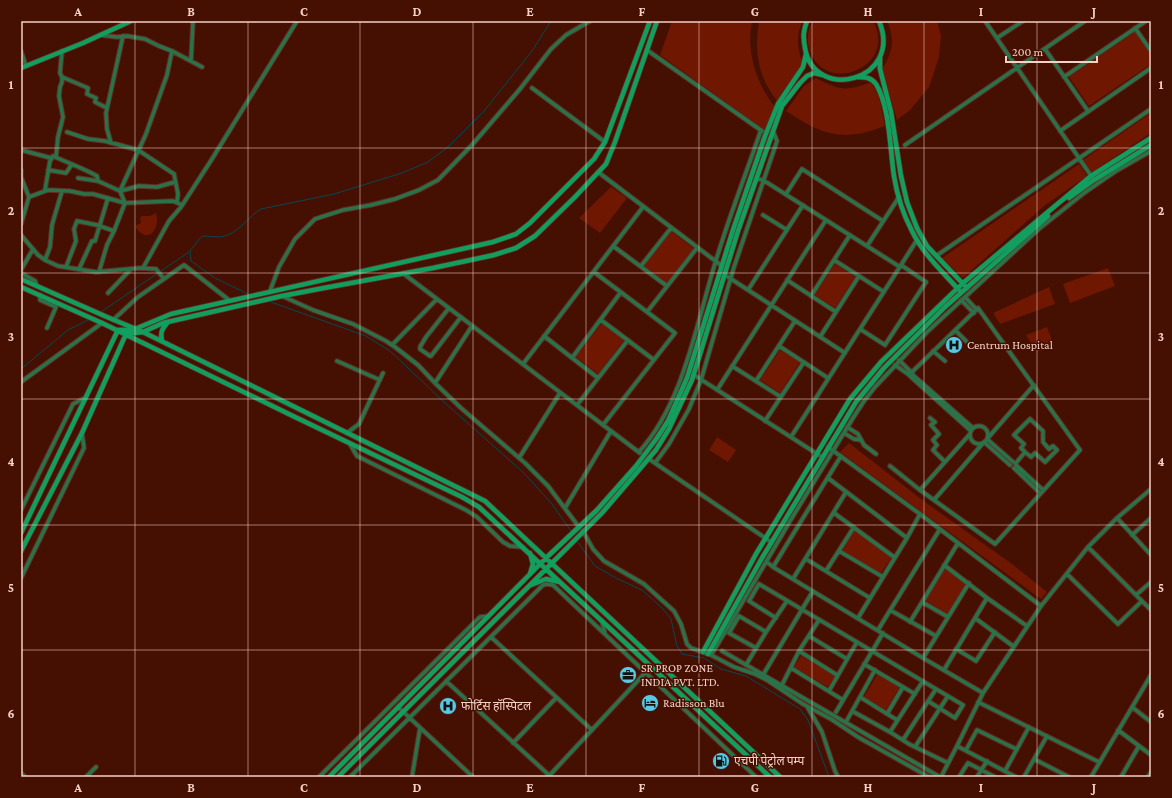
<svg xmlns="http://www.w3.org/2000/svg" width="1172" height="798" font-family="'Crimson Pro','Noto Sans Devanagari',serif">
<rect width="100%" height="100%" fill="#450f02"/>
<path fill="#6f1700" d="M672,21H752C746,52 756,83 775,107L766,131L660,55Z
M759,21H803C798,30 797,40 799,50C800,56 802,60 802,66L778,102C758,77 754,52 759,21Z
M813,21H873C899,67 823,98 809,48C806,39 808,29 813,21Z
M887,21H937L941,36L939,57L929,87L910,110L897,120L882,69C893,53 895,38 887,21Z
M1135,32L1151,55V64L1089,106L1069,77Z
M816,78C839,90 846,92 871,82L879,97L885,126C843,142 823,136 786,111L804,86Z
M1151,113V133L1092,172L1083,160Z
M1079,164L1087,176L1044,206L963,278L942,258Z
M611,187L627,198L600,233L579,218Z
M156,213C161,230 147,246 135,226L141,223L140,218L142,216H150Z
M671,231L694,249L667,283L644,266Z
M835,264L855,277L835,308L815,295Z
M1108,268L1115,286L1070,303L1063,284Z
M1049,287L1055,304L1000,324L993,313Z
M602,323L624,340L598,374L576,357Z
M1047,327L1054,346L1037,352L1026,335Z
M780,350L800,362L780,393L760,380Z
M717,437L736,450L728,462L709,450Z
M849,443L925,502L1012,564L1047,592L1041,599L840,452Z
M854,530L892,557L881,573L842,551Z
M945,569L966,584L948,614L925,600Z
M801,656L835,676L828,687L794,667Z
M878,673L900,686L886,710L864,697Z"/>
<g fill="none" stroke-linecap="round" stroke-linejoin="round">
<path stroke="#094754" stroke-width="1" d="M161,271L189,252
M248,294L215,278L191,261L190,251L202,236C209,236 218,238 225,236C239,232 249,216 261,209L334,194L402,173L428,162L449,146L484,111L532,51L551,21
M268,301L366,336L390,351L444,402L524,473L552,504L571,531
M101,312L158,273
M21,369L68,330L88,320
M577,541L595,566L618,579L642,590L662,608L671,619L677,646L682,654L704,658L721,669L746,676L800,709L808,720L829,777"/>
<g stroke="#612e21" stroke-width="5.5">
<path id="street" d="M985,21L1094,180
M1135,28L1151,51
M100,35L117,37L127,36L145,39L159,46L172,51L202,67
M997,38L1023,21
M1045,49L1088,111
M647,50L762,131
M21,51L26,66
M191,61L193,21
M62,77L88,88L87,94L96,98L95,102L107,108
M1064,77L1146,21
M532,88L605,142
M1060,131L1151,68
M67,132L88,139L105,141L138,150L174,174L178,194L177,202
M111,143L107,129L106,113L123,36
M905,145L1085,21
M21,150L51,158
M56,157L58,137L63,117L59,96L60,87L62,82V77L60,73L62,51
M21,170V177L29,197L21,224
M48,170L66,173L72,164
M598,172L722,266
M78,178L98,181L120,191L139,186L157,187L175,182
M758,179L763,180L900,267
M45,190L50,161L53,156C68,163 83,168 97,176L98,181
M786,194L802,169L883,221
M29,197L48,190L70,191L84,194H93L125,203L173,201L182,205
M763,215L787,230
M114,231L125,203L120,191L146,134L167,75L172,51
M21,235L38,255L45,260L58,266L96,272L140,268L156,269L164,279
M613,246L667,286
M867,246L899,197
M936,256L1151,109
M45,260L50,247L52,225L62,191
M834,260L884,292
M641,266L671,228
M66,267L76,241L74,229L77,221L97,225L114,231L107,245L99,272
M143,268L169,221L181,207L212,159L297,21
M79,269L92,241H95L108,198
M21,270L33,249
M594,272L675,333L603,425
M21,273L35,281L37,286
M404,274L640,453
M725,275L845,353
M787,280L836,312
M748,290L803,205
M270,291L279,267L295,239L315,219L343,210L371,205L395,199L419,190L438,180L472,145L520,89L551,49L566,35L590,21
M108,293L131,269
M40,295V300L56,307L47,328
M282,296L313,310L353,324L386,341L395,347L418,365L437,385L461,408L525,463L548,486L579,527
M811,296L850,235
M965,297L977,310
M961,300L974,313
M449,308L426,337L420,347V349L430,356H431L461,317
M647,312L697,248
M113,320L138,297L184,265L229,300
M601,320L654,360
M860,329L885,345L926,282L901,265
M955,330L966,341
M544,336L598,378
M820,337L859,276
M392,345L437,299
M779,346L828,378
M933,351L945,361
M572,358L621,292
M899,360L911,372
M337,361L380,380
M523,364L643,207
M895,365L908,374
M732,366L781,397
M694,375L822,457
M913,375L973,428
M911,377L971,431
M756,381L795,321
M21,382L102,323
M435,383L472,326
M717,390L826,220
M577,405L628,340
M930,418L935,422L931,425L939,434L933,440L937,445L933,450L945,462
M765,421L804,362
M970 435a9 9 0 1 1 18 0a9 9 0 1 1-18 0Z
M847,427L858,434L864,445L876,454
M347,433L359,424L383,373
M844,433L854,439L861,440
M791,437L917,240
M350,444L357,456L466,510L477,517L503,542L510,546L523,547
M828,447L920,514L1041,606
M639,452C686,400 697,318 718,254C731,212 747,171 761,130
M519,458L560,393
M649,459L771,542
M1013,462L987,439L1034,385
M655,463L669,444L689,409L701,380L734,267L777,141L773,131
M1016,463L1025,452L1031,457L1035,453L1045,462L1057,450L1053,446L1049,449L1043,442V431L1030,419L1014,435L1024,444L1021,448L1025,452
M1016,465L1043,490
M890,466L920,490L995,544L1080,450L978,308L912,372H909L908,374L910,376L913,375L912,372
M1014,468L1040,493
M828,478L907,538
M920,490L970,434
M934,500L984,442L1010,465
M565,508L611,431
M21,510L73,404L85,398
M834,513L894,557
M1117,518L1151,555
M583,531L593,549L604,561L644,584L674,611L681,624L687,644L691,648L711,655L734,667L755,674L767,680L803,704L831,719L858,737L929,777
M1132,535L1151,518
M1088,547L1151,610
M839,551L883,577
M806,559L870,598
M767,562L773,567L923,658L983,693
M944,565L987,598L1027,626
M773,567L841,456
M826,571L854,527
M1067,574L1118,624L1142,601
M21,578L84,448L82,433
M793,579L846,492
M1136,595L1151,582
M922,602L948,617
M890,610L936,636
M776,618L749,601L759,584L963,705L955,718L928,701
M858,618L907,538L920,514
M975,618L1013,646
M602,621L605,634
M910,622L958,543
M878,630L940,529
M809,636L847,659
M491,637L592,730
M756,648L729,633L739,616L766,632
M956,649L976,661L995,632
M722,651L940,777
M799,651L837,675
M711,655L725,632L790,521L853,418L864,401L875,387L927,332L1040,228L1084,193L1116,171L1151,151
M923,658L969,583
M864,664L915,694
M746,665L766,632L787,601
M791,668L843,700
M944,670L987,598
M763,675L813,591
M446,681L550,776
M782,685L799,651L819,620
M829,691L857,642
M860,697L897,720
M978,702L1099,762
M398,707L473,777
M1132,707L1151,722
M808,708L822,732L835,771L838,777
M852,711L890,732L909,744L948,763
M836,712L883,633
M887,714L903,687
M846,722L875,670
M1118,730L1151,755
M890,732L923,681
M903,740L936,689
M513,743L556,698
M957,746L1016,777
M915,747L948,696
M966,750L977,730L1016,749
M1034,759L1069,777
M1005,771L1029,727
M21,773L25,777
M86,777L96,767
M319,777L480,617L489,616
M350,777L543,585L547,584L553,585L756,777
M412,777L420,728
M548,777L645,673
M941,777L957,746L983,693L1041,606L1088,547L1117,518L1151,489
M959,777L968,763L995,777
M977,777L987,761
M1024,777L1047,736
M1091,777L1151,675
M1121,777L1139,746
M1148,777L1151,772"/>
</g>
<g stroke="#612e21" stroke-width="6">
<path id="secondary" d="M807,21C803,32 803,37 805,48C814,103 904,81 879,21
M880,58V69L891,112L901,176L907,202L917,228L927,246L967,288
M21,68L83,43L131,21
M857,77C864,77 871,77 876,84C890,107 890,150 894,176C897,195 903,214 912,231C923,254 942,271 959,290
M1069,198L1094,180L1151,145
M21,279L107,317L143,332L485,501L780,777
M21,287L102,323L295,417L462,497L479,507L770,777
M162,341C160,332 162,329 168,322
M21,533L118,330L135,329L171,314L493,242L516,234L530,223L594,159L605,142L650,21
M21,551L82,433L126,334L143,332L163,323L282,296L324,288L433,268L494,255L516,248L535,236L575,197L606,164L615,142L657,21
M530,574L533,564L530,553
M531,585L546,579L560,582
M703,652L756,554L850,399L881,362L963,283L1091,176L1151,138
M708,654L762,558L856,402L884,368L945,307L1048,216
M329,777L546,558L597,510L636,466L657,438L668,421L687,378L733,230L765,136L778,104L803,67L806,54
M338,777L602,513L656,450L669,429L692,380L738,231L782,106L800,83L807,76L814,73L823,75"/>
</g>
<use href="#street" stroke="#2a724a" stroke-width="3.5"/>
<use href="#secondary" stroke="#119e5e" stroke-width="4.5"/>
</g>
<path fill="none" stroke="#f4d0c6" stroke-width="1" stroke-opacity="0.55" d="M135,21V777M248,21V777M360,21V777M473,21V777M586,21V777M699,21V777M812,21V777M924,21V777M1037,21V777M21,148H1151M21,273H1151M21,399H1151M21,525H1151M21,650H1151"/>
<defs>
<g id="hospital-disc" transform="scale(0.9)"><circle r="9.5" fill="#58c9e3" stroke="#450f02"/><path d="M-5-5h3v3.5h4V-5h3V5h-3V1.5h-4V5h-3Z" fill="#111"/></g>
<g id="office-disc" transform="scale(0.9)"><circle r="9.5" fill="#58c9e3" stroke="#450f02"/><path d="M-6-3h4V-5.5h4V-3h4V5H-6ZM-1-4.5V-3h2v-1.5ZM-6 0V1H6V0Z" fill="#111"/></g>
<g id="hotel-disc" transform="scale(0.9)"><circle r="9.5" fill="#58c9e3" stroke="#450f02"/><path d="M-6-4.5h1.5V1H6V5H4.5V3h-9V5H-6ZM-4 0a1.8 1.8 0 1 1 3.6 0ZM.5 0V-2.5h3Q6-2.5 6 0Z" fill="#111"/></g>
<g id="fuel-disc" transform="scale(0.9)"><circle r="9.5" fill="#58c9e3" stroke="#450f02"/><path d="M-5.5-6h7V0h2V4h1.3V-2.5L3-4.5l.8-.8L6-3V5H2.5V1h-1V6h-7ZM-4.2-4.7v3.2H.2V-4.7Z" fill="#111"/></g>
</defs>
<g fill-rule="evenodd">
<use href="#hospital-disc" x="954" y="345"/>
<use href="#office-disc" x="628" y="675"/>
<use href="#hotel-disc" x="650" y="703"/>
<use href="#hospital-disc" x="448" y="706"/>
<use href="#fuel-disc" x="721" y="761"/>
</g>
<g text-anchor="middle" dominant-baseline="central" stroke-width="3" stroke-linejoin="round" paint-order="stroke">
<g font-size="12" fill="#f4d0c6" stroke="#450f02" text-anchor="start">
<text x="967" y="345">Centrum Hospital</text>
<text x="641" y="668">SR PROP ZONE<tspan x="641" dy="14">INDIA PVT. LTD.</tspan></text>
<text x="663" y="703">Radisson Blu</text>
<text x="461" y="706">फोर्टिस हॉस्पिटल</text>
<text x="734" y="761">एचपी पेट्रोल पम्प</text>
</g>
</g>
<rect width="1172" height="798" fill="none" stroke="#450f02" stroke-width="44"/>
<path d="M1006 56v6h91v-6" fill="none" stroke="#f4d0c6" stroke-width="2"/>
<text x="1012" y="56" font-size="12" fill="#f4d0c6" stroke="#450f02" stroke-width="3" paint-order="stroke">200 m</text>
<rect x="22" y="22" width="1128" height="754" fill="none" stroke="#f4d0c6" stroke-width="1.5"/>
<g font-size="13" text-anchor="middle" font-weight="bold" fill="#f4d0c6">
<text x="78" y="16">A</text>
<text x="191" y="16">B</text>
<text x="304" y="16">C</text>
<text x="417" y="16">D</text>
<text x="530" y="16">E</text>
<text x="642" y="16">F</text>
<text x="755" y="16">G</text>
<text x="868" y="16">H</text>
<text x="981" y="16">I</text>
<text x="1094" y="16">J</text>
<text x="11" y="89">1</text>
<text x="1161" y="89">1</text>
<text x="11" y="215">2</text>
<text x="1161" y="215">2</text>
<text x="11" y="341">3</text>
<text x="1161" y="341">3</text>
<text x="11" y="466">4</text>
<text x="1161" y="466">4</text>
<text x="11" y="592">5</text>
<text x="1161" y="592">5</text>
<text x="11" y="718">6</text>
<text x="1161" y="718">6</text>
<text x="78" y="792">A</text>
<text x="191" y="792">B</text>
<text x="304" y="792">C</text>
<text x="417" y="792">D</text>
<text x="530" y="792">E</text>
<text x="642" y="792">F</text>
<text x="755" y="792">G</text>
<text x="868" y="792">H</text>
<text x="981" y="792">I</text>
<text x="1094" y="792">J</text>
</g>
</svg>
